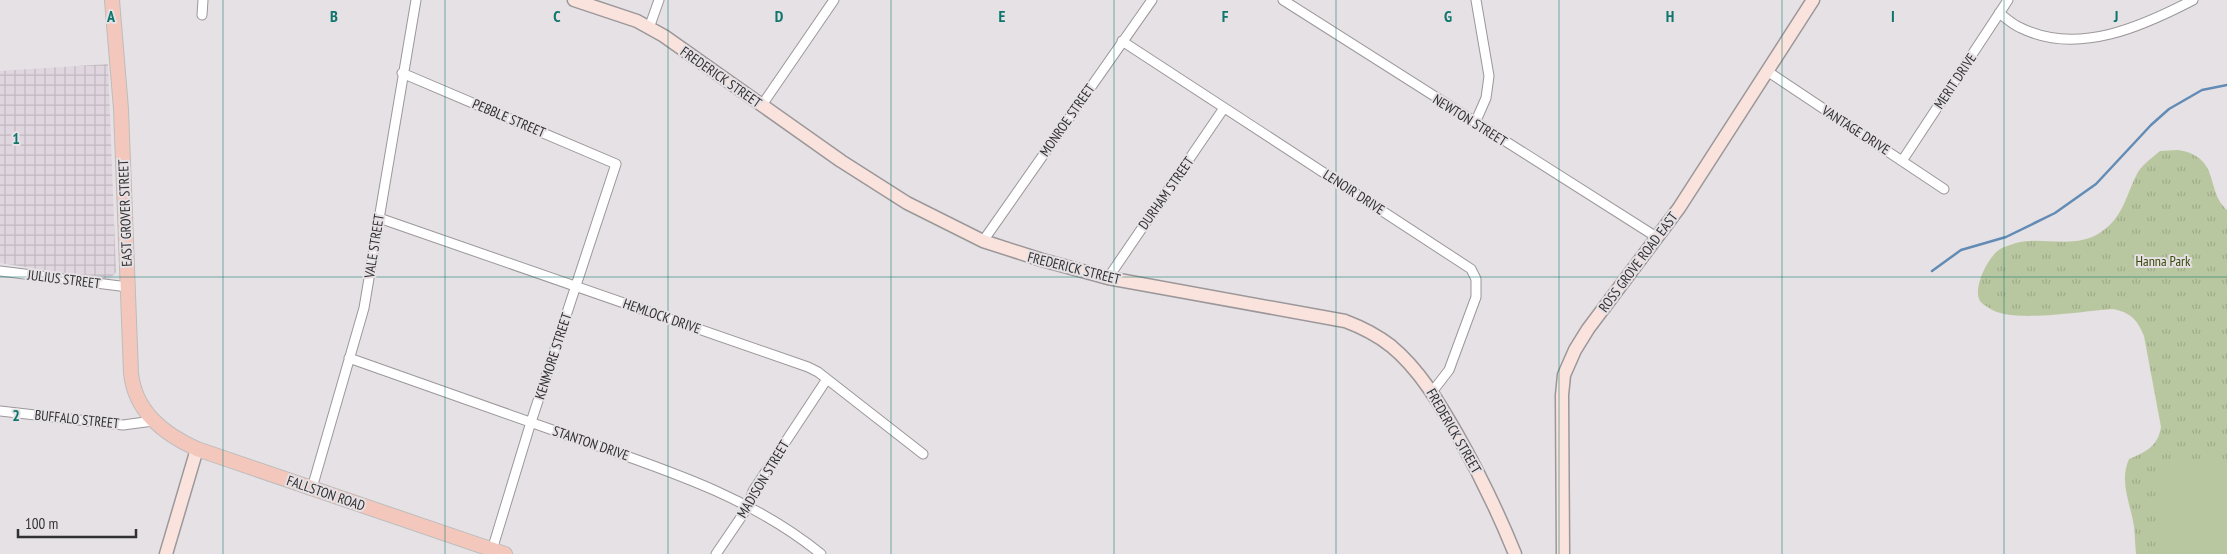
<svg xmlns="http://www.w3.org/2000/svg" width="2227" height="554" font-family="'PT Sans Narrow',sans-serif">
<defs>
<pattern id="industrial-grid" width="8" height="8" patternUnits="userSpaceOnUse" patternTransform="scale(1.25)"><rect width="8" height="8" fill="#e0d6df"/><path d="M0 4h8M4 0v8" fill="none" stroke="#c1b8c0"/></pattern>
<pattern id="park-tufts" width="24" height="20" patternUnits="userSpaceOnUse" patternTransform="scale(1.25)"><rect width="24" height="20" fill="#b9c7a0"/><path d="M3 7l-1-3M5 7V3M7 7l1-3M15 17l-1-3M17 17v-4M19 17l1-3" fill="none" stroke="#a0ab8a"/></pattern>
</defs>
<rect width="100%" height="100%" fill="#e5e1e4"/>
<path fill="url(#industrial-grid)" d="M108,64L116,272L109,280L0,263V71Z"/>
<path fill="url(#park-tufts)" d="M2178,150C2221,157 2205,190 2227,210V554H2136C2135,545 2135,535 2134,526C2130,502 2119,482 2129,459C2146,452 2158,446 2161,427L2144,336C2137,319 2130,312 2112,309C2083,311 2010,324 1989,308C1986,306 1982,304 1980,301C1972,288 1989,254 2002,248C2006,246 2011,245 2016,243C2041,236 2076,250 2101,232C2124,217 2126,194 2138,172C2143,164 2153,157 2160,151Z"/>
<path fill="#b9c7a0" d="M2227,462V554H2157V468L2162,464Z"/>
<g fill="none" stroke-linecap="round" stroke-linejoin="round">
<path stroke="#628cb6" stroke-width="2.5" d="M1932,271L1961,250L2006,237L2055,213L2096,184L2151,125L2169,109L2202,90L2227,85"/>
<g stroke="#9b979a" stroke-width="11">
<path id="street" d="M1283,0L1658,238
M1999,13C2006,18 2013,25 2021,28C2078,56 2143,26 2193,0
M202,15L203,0
M649,28L659,0
M1122,41L1471,269L1476,279V297L1449,370L1432,392
M1767,71L1944,189
M402,73L616,164L531,422L492,550
M762,105L834,0
M1475,123L1486,98L1489,76L1476,0
M1902,161L2008,0
M379,218L808,367L818,372L923,454
M983,241L1152,0
M0,271L128,287
M1108,278L1224,108
M349,358C425,385 502,412 578,439C663,469 750,496 821,554
M0,411L123,425L153,421
M312,488L364,308L416,0
M716,554L748,507L753,491L827,379"/>
</g>
<g stroke="#9b979a" stroke-width="15">
<path id="secondary" d="M574,0L637,21L664,36L841,161L907,203L983,241L1042,260L1108,278L1345,321C1361,327 1377,335 1391,346C1420,370 1439,403 1457,434C1479,473 1498,512 1515,554
M166,554L197,449
M1563,554L1562,395L1564,375L1575,350L1588,329L1679,208L1813,0"/>
</g>
<g stroke="#bdbdbd" stroke-width="16">
<path id="primary" d="M112,0L121,109L131,373C135,412 164,434 197,449L505,554"/>
</g>
<use href="#street" stroke="#fff" stroke-width="9"/>
<use href="#secondary" stroke="#fae3dd" stroke-width="12"/>
<use href="#primary" stroke="#f4c7bc" stroke-width="14"/>
</g>
<path fill="none" stroke="#0f766e" stroke-width="1" stroke-opacity="0.55" d="M223,0V554M445,0V554M668,0V554M891,0V554M1114,0V554M1336,0V554M1559,0V554M1782,0V554M2004,0V554M0,277H2227"/>
<g text-anchor="middle" dominant-baseline="central" stroke-width="4" stroke-linejoin="round" paint-order="stroke">
<g font-size="14" fill="#323132" stroke="#e5e1e4">
<text transform="translate(721 77) rotate(35)">FREDERICK STREET</text>
<text transform="translate(1955 81) rotate(-56)">MERIT DRIVE</text>
<text transform="translate(509 118) rotate(23)">PEBBLE STREET</text>
<text transform="translate(1067 120) rotate(-55)">MONROE STREET</text>
<text transform="translate(1470 120) rotate(32)">NEWTON STREET</text>
<text transform="translate(1856 130) rotate(33)">VANTAGE DRIVE</text>
<text transform="translate(1354 192) rotate(33)">LENOIR DRIVE</text>
<text transform="translate(1166 193) rotate(-55)">DURHAM STREET</text>
<text transform="translate(125 213) rotate(-92)">EAST GROVER STREET</text>
<text transform="translate(374 246) rotate(-81)">VALE STREET</text>
<text transform="translate(1638 262) rotate(-53)">ROSS GROVE ROAD EAST</text>
<text transform="translate(1074 268) rotate(14)">FREDERICK STREET</text>
<text transform="translate(64 279) rotate(7)">JULIUS STREET</text>
<text transform="translate(662 316) rotate(19)">HEMLOCK DRIVE</text>
<text transform="translate(553 356) rotate(-72)">KENMORE STREET</text>
<text transform="translate(77 419) rotate(6)">BUFFALO STREET</text>
<text transform="translate(1454 431) rotate(60)">FREDERICK STREET</text>
<text transform="translate(591 443) rotate(19)">STANTON DRIVE</text>
<text transform="translate(763 479) rotate(-59)">MADISON STREET</text>
<text transform="translate(326 493) rotate(19)">FALLSTON ROAD</text>
</g>
<g font-size="14" fill="#374705" stroke="#e5e1e4">
<text x="2163" y="261">Hanna Park</text>
</g>
</g>
<g font-size="16" text-anchor="middle" font-weight="bold" fill="#0f766e" stroke="#e5e1e4" stroke-width="4" stroke-linejoin="round" paint-order="stroke">
<text x="111" y="22">A</text>
<text x="334" y="22">B</text>
<text x="557" y="22">C</text>
<text x="779" y="22">D</text>
<text x="1002" y="22">E</text>
<text x="1225" y="22">F</text>
<text x="1448" y="22">G</text>
<text x="1670" y="22">H</text>
<text x="1893" y="22">I</text>
<text x="2116" y="22">J</text>
<text x="16" y="144">1</text>
<text x="16" y="421">2</text>
</g>
<path d="M18 529v8h118v-8" fill="none" stroke="#323132" stroke-width="2.5"/>
<text x="25" y="529" font-size="15" fill="#323132" stroke="#e5e1e4" stroke-width="4" paint-order="stroke">100 m</text>
</svg>
